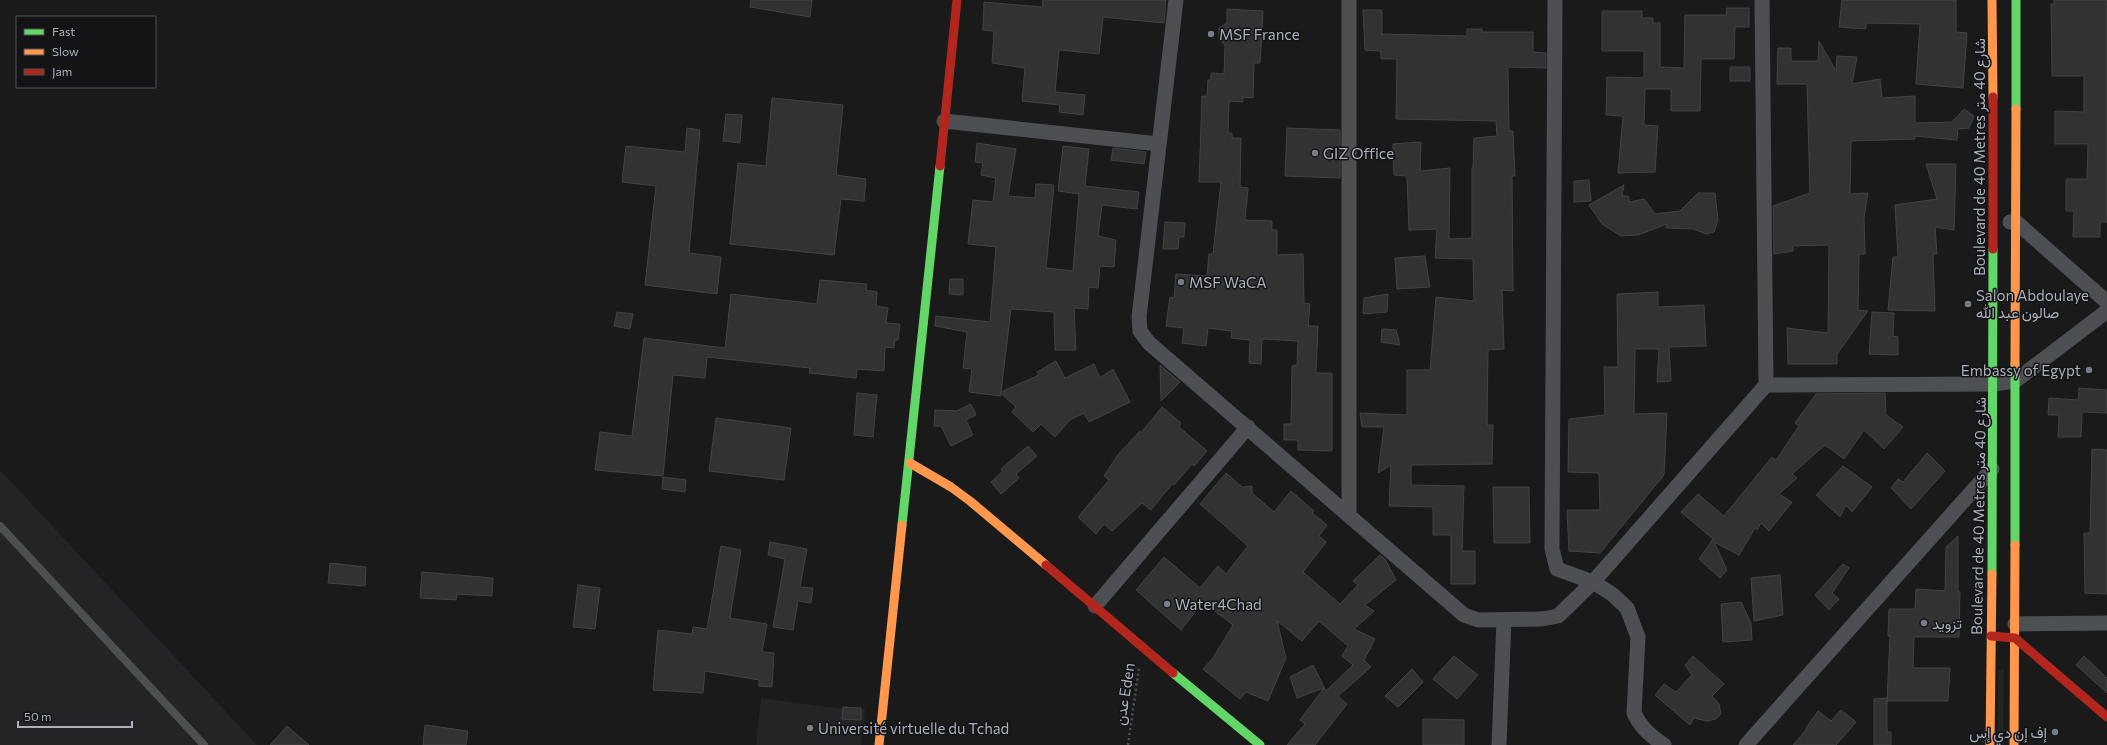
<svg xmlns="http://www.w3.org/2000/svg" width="2107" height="745" font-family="Commissioner,Vazirmatn,sans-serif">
<rect width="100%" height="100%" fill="#1a1a1a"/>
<path fill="#242426" d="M0,470L245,732L257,745H0Z
M761,698L859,711L865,709L861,745H756Z"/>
<path fill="#1f2720" d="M2004,669L2003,745H1998V670Z"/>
<path fill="#323232" stroke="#424346" d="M751,0H812L810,17L750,7Z
M1043,0H1166L1164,23L1103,17L1099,54L1059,50L1055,92L1085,95L1083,115L1059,112L1060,105L1022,101L1025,68L992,63L994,31L983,30L984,2L1042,7Z
M1842,0H1956V32L1967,33L1963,88L1916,84L1920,24L1866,23V29L1839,27Z
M2054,0H2107V222H2100V237H2073L2074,211H2066V179H2087L2088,144H2055V111L2084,112V76H2052L2051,4H2054Z
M1727,8H1749V27H1735L1734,59H1701L1700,111H1671V89H1645L1644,125L1658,126L1655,172L1618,173L1623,116L1606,115L1607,77L1644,78V51H1602V11H1642V18H1653V23H1660V67L1684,68L1685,15H1726Z
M1227,9L1263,11L1260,63H1254L1253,98L1243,97V102L1229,101L1228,133H1232V138H1241L1240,187L1248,188L1245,220L1272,221V230H1277V255L1303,254L1304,303L1310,304L1308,326H1318L1316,373H1332V451L1298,450V440H1284V424H1291L1292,366L1297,365L1298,341L1262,339L1261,364L1249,363L1250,340L1231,338L1232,331L1208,328L1206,346L1182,343L1184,328L1166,326L1170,297L1174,298L1176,274L1207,276L1209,254H1213L1221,182H1199L1202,96H1207L1208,80H1211V73L1224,74L1225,45L1219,39V28L1227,23Z
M1363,10H1382V34L1467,36V29H1482V32H1533V52L1546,53V68L1508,67L1509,131H1513L1515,176H1512L1513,291L1502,290L1504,349L1488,350L1487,425H1493L1492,464L1411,465V485L1464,486L1462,551H1475V584H1451V535H1433V507L1389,506L1391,465L1378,473L1384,427H1362L1360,413L1407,415V370H1430L1436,297L1474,301L1473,259L1435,258L1437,229L1409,230L1407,176L1394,175L1393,144L1421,142L1420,171L1450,168L1449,239L1472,238V168H1473L1474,138L1497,136L1496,121L1396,119L1397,59H1381V51L1365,50Z
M1819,41L1836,71L1837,56L1857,57L1852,84L1880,79L1882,98L1915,96V123L1952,122L1964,109L1974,116L1969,128L1958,129L1957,140L1915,136V139L1851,141L1850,194L1868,193L1864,218L1865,254H1859L1858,310L1868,311L1837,354V364H1788L1787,328L1828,333L1829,245L1793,246V251L1774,254L1773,206L1810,193L1807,84H1777L1778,48H1791V61H1818Z
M1730,67H1750V81H1730Z
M772,98L843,105L836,175L866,179L864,201L841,199L834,255L730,244L738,163L766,166Z
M726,114L742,115L740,143L723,141Z
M687,128L700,130L689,253L721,257L717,294L645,285L656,186L622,182L626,146L685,152Z
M1287,128L1340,130V178L1285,176Z
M977,143L1016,149L1008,196L1035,198L1036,184L1054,185L1046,268L1073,271L1079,194L1058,191L1063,146L1089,149L1085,186L1139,192L1137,209L1102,205L1098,236L1116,240L1114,267L1100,266L1098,288L1089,287L1088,309L1074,308L1076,350H1055L1054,312L1011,309L1001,392L1039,375L1037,372L1056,361L1065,378L1094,364L1100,378L1113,369L1130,402L1089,422L1084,413L1070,420L1055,437L1041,424L1033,432L1012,412L1016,407L1001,393V396L969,392L972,369L963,368L967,332L935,326L936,316L990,322L996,247L968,244L973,200L993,202L996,178L981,175L983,163L975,162Z
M1113,148L1146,152L1144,164L1111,160Z
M1926,164H1956L1954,230L1935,227L1937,254H1933L1935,311L1888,310L1893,257H1898L1895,205L1937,199Z
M1589,180L1591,201L1574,202V181Z
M1624,185L1622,196H1628L1630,202L1644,199L1655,214L1680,211L1698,193H1715L1718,220L1714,232L1706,234L1693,229L1666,228L1667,224L1638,235L1621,236L1602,224L1589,205Z
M1165,222L1185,223L1184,237H1179L1178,249H1163Z
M1425,256L1430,287L1397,289L1395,258Z
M950,279H963V295L949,294Z
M820,280L867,284L866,290L877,292L876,306L888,308L886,323L900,324L898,340H895L894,348L885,347L884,371L857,369L856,378L809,373L810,368L707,357L705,378L673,375L663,476L595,470L600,432L632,436L644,338L725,348L731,294L817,304Z
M1658,292V307L1704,305L1706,346L1669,347L1671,381L1657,382L1659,349H1635L1634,414L1667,413L1664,475L1600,553L1569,551L1567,510H1600L1599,473L1568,472L1569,419L1605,415L1604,367H1618L1617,294Z
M1388,294L1387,312L1363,314L1364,298Z
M617,312L633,314L630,329L614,326Z
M1872,312L1894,313L1893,336L1898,337V355L1869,354Z
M1382,329L1396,330L1400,345L1381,342Z
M1160,365L1180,382L1161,401Z
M2079,388L2107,390V413L2082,412L2081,437H2058L2059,415H2048L2049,398L2078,400Z
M857,393L877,395L873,437L854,435Z
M1885,393L1886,415L1903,427L1884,449L1864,430L1844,459L1825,445L1792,474L1797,478L1779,494L1792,502L1769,531L1761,523L1757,530L1755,528L1739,555L1714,542L1727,570L1720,578L1699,559L1713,539L1681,512L1698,494L1724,516L1772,457L1776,460L1799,426L1795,423L1816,394Z
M971,404L976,415L966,420L973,435L951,446L941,426H934L935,410L957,411Z
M1162,407L1181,423L1179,427L1207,451L1194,466L1192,464L1174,485L1172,484L1151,510L1142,503L1112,531L1104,524L1096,534L1078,517L1109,480L1104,476L1117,456L1140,431L1141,433Z
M716,418L791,428L784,480L709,471Z
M1028,446L1037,456L1016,474L1019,478L1001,494L991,482L1003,471L1001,469Z
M2092,449L2107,450V594L2085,593L2084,533H2090Z
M1927,453L1945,471L1911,509L1891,488L1898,479L1903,482Z
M1843,466L1872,487L1852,512L1846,505L1840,517L1816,495Z
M1226,473L1242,487L1252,486V493L1274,512L1291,491L1314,511L1312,513L1327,525L1319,536L1326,542L1303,572L1340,604L1358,585L1353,581L1380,555L1385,559L1396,580L1365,605L1374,611L1354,629L1375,639L1364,660L1371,667L1338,696L1347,704L1315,745H1287L1305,724L1300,720L1324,688L1297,698L1290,677L1313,665L1326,691L1353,665L1342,656L1348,646L1319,621L1302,641L1277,621L1286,658L1268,701L1246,692L1240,699L1203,669L1213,658L1233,625L1203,602L1181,630L1136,590L1164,557L1200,588L1218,566L1226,574L1248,546L1200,504Z
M663,477L686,480L685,492L662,489Z
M1493,487H1529L1530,543H1494Z
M1958,536V592H1960L1959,637H1914L1913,668H1950L1948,701H1887L1890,636H1888L1889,609H1915L1916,589L1945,591L1946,547Z
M770,542L807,549L800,587L813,588L811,603L798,601L793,630L773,627L785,559L768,555Z
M721,546L741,550L730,618L767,624L762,652L774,653L772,687L759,686V680L705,671L703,693L653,690L658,630L692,634L693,627L707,629Z
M330,563L366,567L365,586L328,583Z
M1843,564L1849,568L1832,593L1839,599L1829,610L1815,595Z
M422,572L493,578L492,596L457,594L456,600L420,598Z
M1780,575L1783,615L1754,621L1751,578Z
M578,585L600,588L595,629L573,627Z
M1741,602L1751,623L1752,640L1723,642L1721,604Z
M1454,656L1478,675L1457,699L1433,679Z
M1693,656L1724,684L1712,696L1719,704L1721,714L1716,719L1707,721L1694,718L1690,725L1655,695L1664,684L1676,692L1692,675L1685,665Z
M2084,656L2107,678V693L2076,665Z
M1412,669L1423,682L1398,707L1385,696Z
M1887,698V732H1891V745H1874V699Z
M843,707L861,708V720L842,719Z
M1841,710L1856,722L1836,745H1793L1807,729L1806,728L1818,711L1831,721Z
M1423,719L1464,720V745H1423Z
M425,725L468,731L466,745H423Z
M287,726L309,745H270Z"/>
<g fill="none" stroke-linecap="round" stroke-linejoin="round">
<path stroke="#505155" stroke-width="2.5" stroke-dasharray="2 3" stroke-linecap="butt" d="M1128,745L1139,668"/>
<path stroke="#4e4f53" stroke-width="8" d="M0,526L204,745"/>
<path stroke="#4e4f53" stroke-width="15" d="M1176,0L1139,317L1140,331L1149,343L1464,615L1478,620L1542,619L1558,616L1593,582L1766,385L1994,384L2015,381L2107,311
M1555,0L1552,549L1557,569L1593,582L1612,594L1627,608L1638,637L1634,713C1641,728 1651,736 1664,745
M1762,0L1766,385
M944,121L1159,144
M2010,222H2016L2107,302
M1349,515V0
M1095,606L1248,427
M2015,624L2107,623
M1499,745L1504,620
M1746,745L1992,469"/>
<path stroke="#63d668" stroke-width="9" d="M2016,109V0
M902,525L940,166
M2015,545V364
M1992,574L1993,249
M1173,673L1260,745"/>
<path stroke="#ff974d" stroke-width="9" d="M1992,0L1993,97
M2015,364L2016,109
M910,463L951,487L970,501L1046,565
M879,745L902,525
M1990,745L1992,574
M2014,745L2015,545"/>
<path stroke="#b3261e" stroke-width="9" d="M1993,97V249
M940,166L957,0
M1046,565L1173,673
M1991,636L2015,638L2107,717"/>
</g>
<g fill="#787c83" stroke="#141416" stroke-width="1.5">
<circle cx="1211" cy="34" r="4"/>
<circle cx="1315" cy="153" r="4"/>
<circle cx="1181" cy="282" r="4"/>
<circle cx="1968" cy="304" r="4"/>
<circle cx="2089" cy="370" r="4"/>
<circle cx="1167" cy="604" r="4"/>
<circle cx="1924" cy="623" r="4"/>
<circle cx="810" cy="728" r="4"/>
<circle cx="2055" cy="732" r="4"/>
</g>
<g text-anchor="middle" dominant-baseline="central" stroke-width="3" stroke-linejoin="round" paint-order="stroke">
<g font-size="15" fill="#abb0bb" stroke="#141416" text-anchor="start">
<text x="1219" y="34">MSF France</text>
<text x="1323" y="153">GIZ Office</text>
<text x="1189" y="282">MSF WaCA</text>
<text x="1976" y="295">Salon Abdoulaye<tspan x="1976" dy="17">صالون عبد الله</tspan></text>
<text x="2081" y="370" text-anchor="end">Embassy of Egypt</text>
<text x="1175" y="604">Water4Chad</text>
<text x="1932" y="623">تزويد</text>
<text x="818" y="728">Université virtuelle du Tchad</text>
<text x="2047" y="732" text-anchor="end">إف إن دي إس</text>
</g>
<g font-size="15" fill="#abb0bb" stroke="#141416">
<text transform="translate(1979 157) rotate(-90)">Boulevard de 40 Metres شارع 40 متر</text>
<text transform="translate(1978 516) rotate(-89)">Boulevard de 40 Metres شارع 40 متر</text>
<text transform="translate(1124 694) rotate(-81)">عدن Eden</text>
</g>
</g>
<rect x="16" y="16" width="140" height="72" fill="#141416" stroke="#505258"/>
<rect x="24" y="29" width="20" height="6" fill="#63d668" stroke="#505258"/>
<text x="52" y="36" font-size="12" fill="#abb0bb">Fast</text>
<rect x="24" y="49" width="20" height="6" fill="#ff974d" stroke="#505258"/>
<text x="52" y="56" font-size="12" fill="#abb0bb">Slow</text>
<rect x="24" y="69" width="20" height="6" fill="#b3261e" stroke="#505258"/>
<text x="52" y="76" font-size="12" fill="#abb0bb">Jam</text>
<path d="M18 721v6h114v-6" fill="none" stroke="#abb0bb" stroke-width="2"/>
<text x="24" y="721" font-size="12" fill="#abb0bb" stroke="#141416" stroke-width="3" paint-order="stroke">50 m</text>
</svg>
